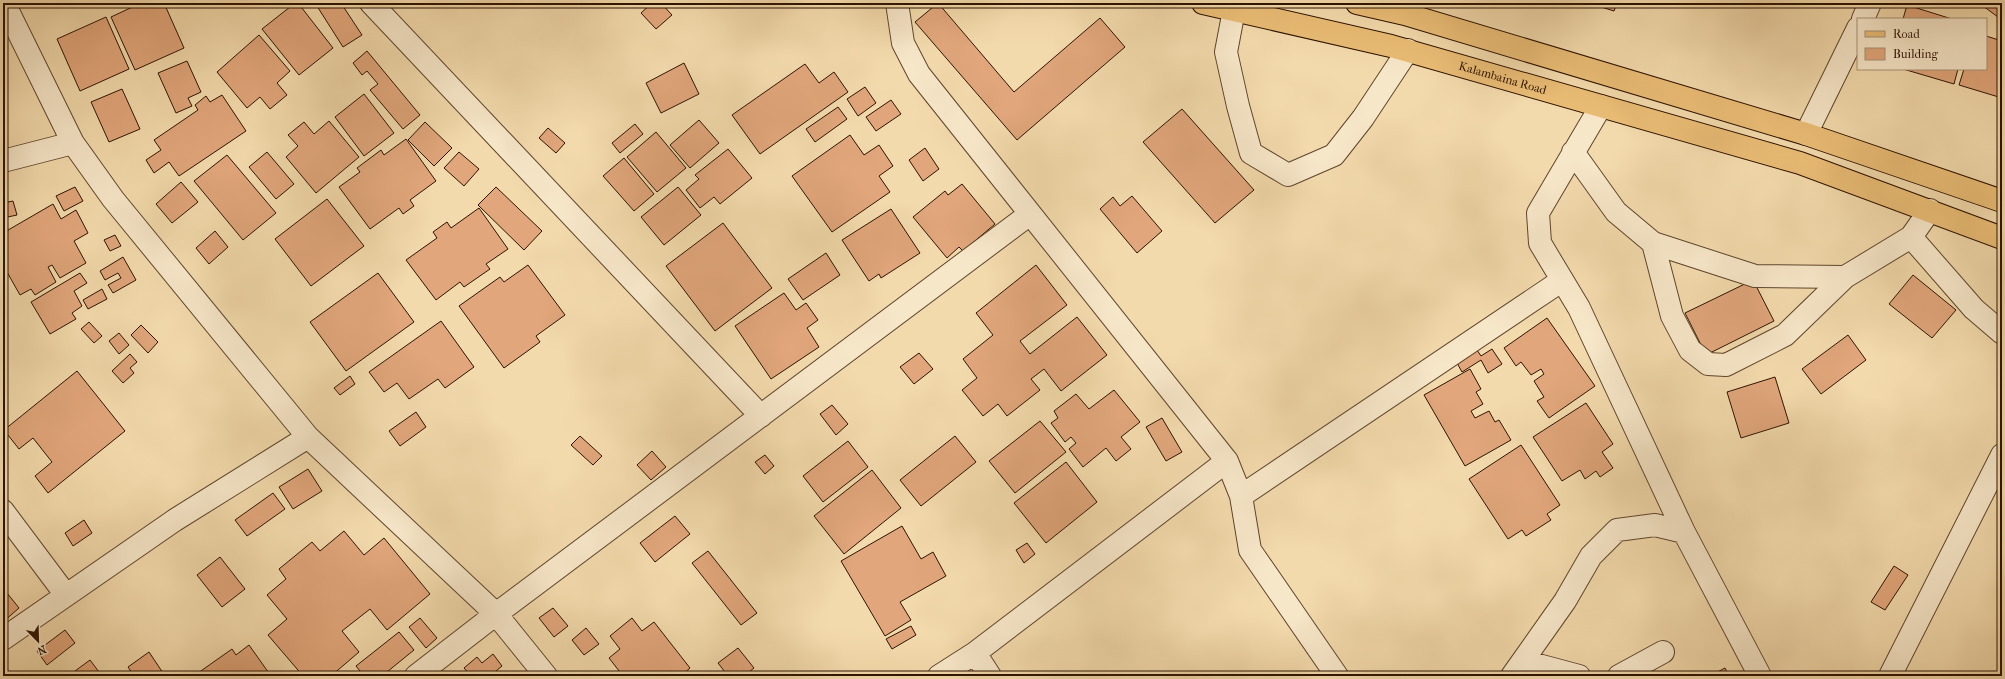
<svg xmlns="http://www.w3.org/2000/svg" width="2005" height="679" font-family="'IM FELL French Canon',serif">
<rect width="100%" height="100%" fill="#f3daac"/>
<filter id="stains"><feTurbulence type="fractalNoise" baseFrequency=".005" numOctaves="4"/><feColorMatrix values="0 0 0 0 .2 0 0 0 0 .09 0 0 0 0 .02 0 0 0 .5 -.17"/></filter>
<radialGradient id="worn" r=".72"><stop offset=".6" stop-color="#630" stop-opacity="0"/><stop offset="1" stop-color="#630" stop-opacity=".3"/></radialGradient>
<path fill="#e1a67b" stroke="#2d1301" d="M141,3H164L184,48L135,70L111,17Z
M295,3H298L333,48L299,75L262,29Z
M315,3H341L362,35L343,47Z
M652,3H661L672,15L656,29L641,13Z
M938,3L1014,92L1100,18L1125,47L1017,140L915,22Z
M1599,3H1617L1614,11L1598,6Z
M1979,3H2002V20Z
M1907,5L1952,19H1903Z
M106,17L129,69L80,91L57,39Z
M259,35L290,71L277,83L287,95L270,109L260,97L247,108L217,72Z
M1986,36L2002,41V98L1959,85L1964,69H1986Z
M367,51L420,115L403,129L370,90L378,84L367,71L362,75L353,63Z
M187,61L201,92L188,98L192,106L176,113L158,73Z
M684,63L699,94L661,113L646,83Z
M805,64L819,83L834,72L848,92L760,154L732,115Z
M1903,69H1958L1954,84Z
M865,87L876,103L858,116L847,99Z
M122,89L140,129L109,142L91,102Z
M364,94L394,133L364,156L335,117Z
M222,95L246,131L179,176L169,162L154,173L146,160L161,150L154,140L198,110L195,105L206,96L210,102Z
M891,100L901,114L876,131L866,117Z
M838,107L847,119L815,142L806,129Z
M1182,109L1254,190L1215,223L1143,142Z
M699,120L719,143L690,168L670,145Z
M329,121L359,157L316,193L286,157L298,146L288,135L304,122L314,134Z
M425,122L452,148L434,166L408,140Z
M635,124L643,134L620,153L612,143Z
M548,128L565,143L556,153L539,138Z
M656,132L686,168L657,192L627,157Z
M850,135L864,155L879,145L893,166L879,176L890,192L832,232L792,176Z
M406,139L436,181L410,200L414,206L403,214L399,208L370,229L339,187L360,172L357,168L381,150L384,155Z
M925,148L939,169L923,181L909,160Z
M728,149L752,178L720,204L714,197L700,208L686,190L699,179L695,175Z
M267,152L294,184L276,199L249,167Z
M459,152L479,169L464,186L444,168Z
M227,155L276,213L243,240L194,181Z
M624,158L654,194L634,211L603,176Z
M181,182L198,202L172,223L156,204Z
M962,184L995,224L963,251L959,247L947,258L913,217L945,191L948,195Z
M75,187L83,201L64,211L56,196Z
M496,187L542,231L524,250L478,205Z
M678,187L701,215L664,245L641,217Z
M1132,196L1162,231L1137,253L1100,209L1113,197L1120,206Z
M327,199L364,246L311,286L275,239Z
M13,201L17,215L3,218V203Z
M53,204L61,219L76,210L88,233L74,241L86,263L60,278L52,265L48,267L56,282L35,295L31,289L20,295L3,265V242L7,240L3,233Z
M479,208L508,249L486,264L490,269L464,287L460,282L436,300L406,260L437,238L433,232L447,222L451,228Z
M891,209L920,253L881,278L879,274L869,281L842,240Z
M723,223L772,288L715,331L666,266Z
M215,231L228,247L209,264L196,248Z
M115,235L121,246L110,251L104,240Z
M826,253L840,275L803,300L788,279Z
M123,257L136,280L113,293L108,285L121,278L118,273L105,280L100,271Z
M528,265L565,315L536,336L540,342L504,368L459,306L500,277L504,282Z
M1036,265L1067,305L1020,341L1030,354L1077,317L1107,355L1061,391L1044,369L1031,379L1040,390L1007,416L998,404L983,416L962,390L977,378L963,359L993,335L976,313Z
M80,273L87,283L74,291L82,306L72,313L76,319L50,334L31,302Z
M378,273L414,322L346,371L310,322Z
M1913,275L1956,310L1932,338L1889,304Z
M1753,280L1774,321L1706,355L1685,313Z
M102,289L107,299L88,309L83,300Z
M784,293L796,310L806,303L818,320L807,328L819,347L771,379L735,326Z
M1547,318L1595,386L1549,418L1537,401L1544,397L1534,381L1544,374L1541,369L1531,375L1521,362L1516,366L1504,348Z
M441,321L474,367L445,388L438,379L409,399L397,383L384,392L369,372Z
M89,322L102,336L94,343L81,329Z
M141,325L158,342L148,353L131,335Z
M119,333L129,345L119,354L109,341Z
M1848,335L1866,360L1821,394L1802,369Z
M1492,349L1502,364L1488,373L1481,360L1462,372L1457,363L1477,350L1481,356Z
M919,353L933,369L914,384L900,367Z
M130,354L137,362L130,368L134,373L123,383L112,371Z
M1470,369L1481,389L1476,392L1483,404L1471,411L1475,418L1489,411L1495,422L1499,420L1511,440L1465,466L1424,395Z
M77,371L125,431L48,493L35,476L52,462L33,438L19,449L4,430Z
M350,376L355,384L340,395L334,388Z
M1775,377L1789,423L1741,438L1727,392Z
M1114,390L1140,422L1121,437L1131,449L1116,461L1106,448L1083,467L1069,449L1076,443L1071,437L1065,442L1051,423L1058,418L1054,411L1076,394L1089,409Z
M1586,403L1613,444L1602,452L1613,468L1600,477L1596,471L1585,479L1580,470L1562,481L1533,437Z
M832,405L848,424L836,435L820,414Z
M416,412L426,427L400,446L389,431Z
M1162,418L1182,452L1166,461L1146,427Z
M1040,421L1066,452L1015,493L989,461Z
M580,436L602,456L593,465L571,445Z
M955,436L976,462L921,506L900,480Z
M848,441L868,467L823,502L803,476Z
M1521,445L1560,505L1547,514L1551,520L1526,536L1522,530L1508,539L1469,479Z
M652,451L666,467L651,480L637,465Z
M765,455L774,466L765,474L755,462Z
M1066,462L1097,502L1046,543L1014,503Z
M308,469L322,491L293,509L279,487Z
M872,470L901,508L844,554L814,516Z
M273,493L285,509L247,536L235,520Z
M675,516L690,534L655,562L640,543Z
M84,520L92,533L73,546L65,533Z
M902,526L921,559L933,552L946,576L900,602L911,620L885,636L841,561Z
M344,531L364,555L384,538L430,594L387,630L370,609L342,631L359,652L331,676H303L268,635L287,619L267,595L286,579L279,569L312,542L320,551Z
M1027,543L1035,554L1024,563L1016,550Z
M708,551L757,613L741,625L692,563Z
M220,557L245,589L222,607L197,575Z
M1894,566L1908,575L1885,610L1871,602Z
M3,588L19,608L3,622Z
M553,608L568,626L554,637L539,618Z
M420,618L437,638L426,648L409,627Z
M632,618L642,631L654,622L690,668L681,676H623L609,658L620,649L610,636Z
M911,626L916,635L892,649L886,639Z
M586,628L599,644L584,655L572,640Z
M65,630L75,643L47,665L37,651Z
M399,632L414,650L382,676H364L356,666Z
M249,645L271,676H200L198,673L232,649L236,655Z
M738,648L754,668L744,676H728L718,663Z
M149,652L165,676H134L128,667Z
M493,654L502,666L490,676L486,673L482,676H471L464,668L477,657L482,663Z
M90,660L102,676H79L75,671Z
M5,668L11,676H3V669Z
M1725,668L1729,676H1710Z"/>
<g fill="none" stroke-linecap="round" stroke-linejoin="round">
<g stroke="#5e452c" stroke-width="24">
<path id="minor" d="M4,3L73,143L113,199L308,437L496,614L546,676
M371,3L761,416
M897,3L903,43L919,74L1227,461L1241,496L1250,550L1337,676
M1234,10L1226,52L1238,106L1251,153L1288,175L1334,155L1363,118L1408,50
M1863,19L1870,3
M1601,106L1538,213L1540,243L1579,308L1684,532L1760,676
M1806,134L1858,28
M1573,152L1616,212L1653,243L1755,276L1845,277L1911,237L1930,210
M3,161L73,143
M1911,237L1974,309L2002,333
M1653,243L1672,316L1690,350L1708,364L1726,365L1785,335L1845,277
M1241,496L1561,281
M3,511L66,595
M3,639L175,520L308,437
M975,653L990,676
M1523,661L1579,676
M416,676L496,614L1030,214
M939,676L975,653L1227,461
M1512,676L1565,601L1591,556L1617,530L1655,525L1684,532
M1619,676L1663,652
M1890,676L2002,455"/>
</g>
<g stroke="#2d1301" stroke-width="24">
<g id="major">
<path id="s1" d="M1203,3L1391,46L1800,163L2002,238"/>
<path d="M1357,3L1405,14L1806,134L2002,201"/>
</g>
</g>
<use href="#minor" stroke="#f7e7c9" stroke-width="22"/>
<use href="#major" stroke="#eabd76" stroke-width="22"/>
</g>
<g text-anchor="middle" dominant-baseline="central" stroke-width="4" stroke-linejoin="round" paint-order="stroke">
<g font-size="12" fill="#2d1301" stroke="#f7e7c9">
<text stroke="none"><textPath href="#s1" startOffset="309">Kalambaina Road</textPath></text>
</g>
</g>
<rect width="2005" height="679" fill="none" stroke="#f3daac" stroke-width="16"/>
<rect x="4" y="4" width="1997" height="671" fill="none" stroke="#2d1301" stroke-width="2"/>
<rect x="8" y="8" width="1989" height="663" fill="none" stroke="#2d1301"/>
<rect x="1857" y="18" width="130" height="52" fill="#f7e7c9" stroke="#a69279"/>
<rect x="1865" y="31" width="20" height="6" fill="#eabd76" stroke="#a69279"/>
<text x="1893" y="38" font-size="12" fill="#2d1301">Road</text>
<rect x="1865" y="48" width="20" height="12" fill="#e1a67b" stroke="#a69279"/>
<text x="1893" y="58" font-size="12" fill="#2d1301">Building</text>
<g transform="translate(38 641) rotate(157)" stroke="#f7e7c9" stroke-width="3" paint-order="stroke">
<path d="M0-3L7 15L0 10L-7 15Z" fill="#2d1301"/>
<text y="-6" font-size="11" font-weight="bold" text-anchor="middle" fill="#2d1301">N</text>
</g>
<rect width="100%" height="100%" filter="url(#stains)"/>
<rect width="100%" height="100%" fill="url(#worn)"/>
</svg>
